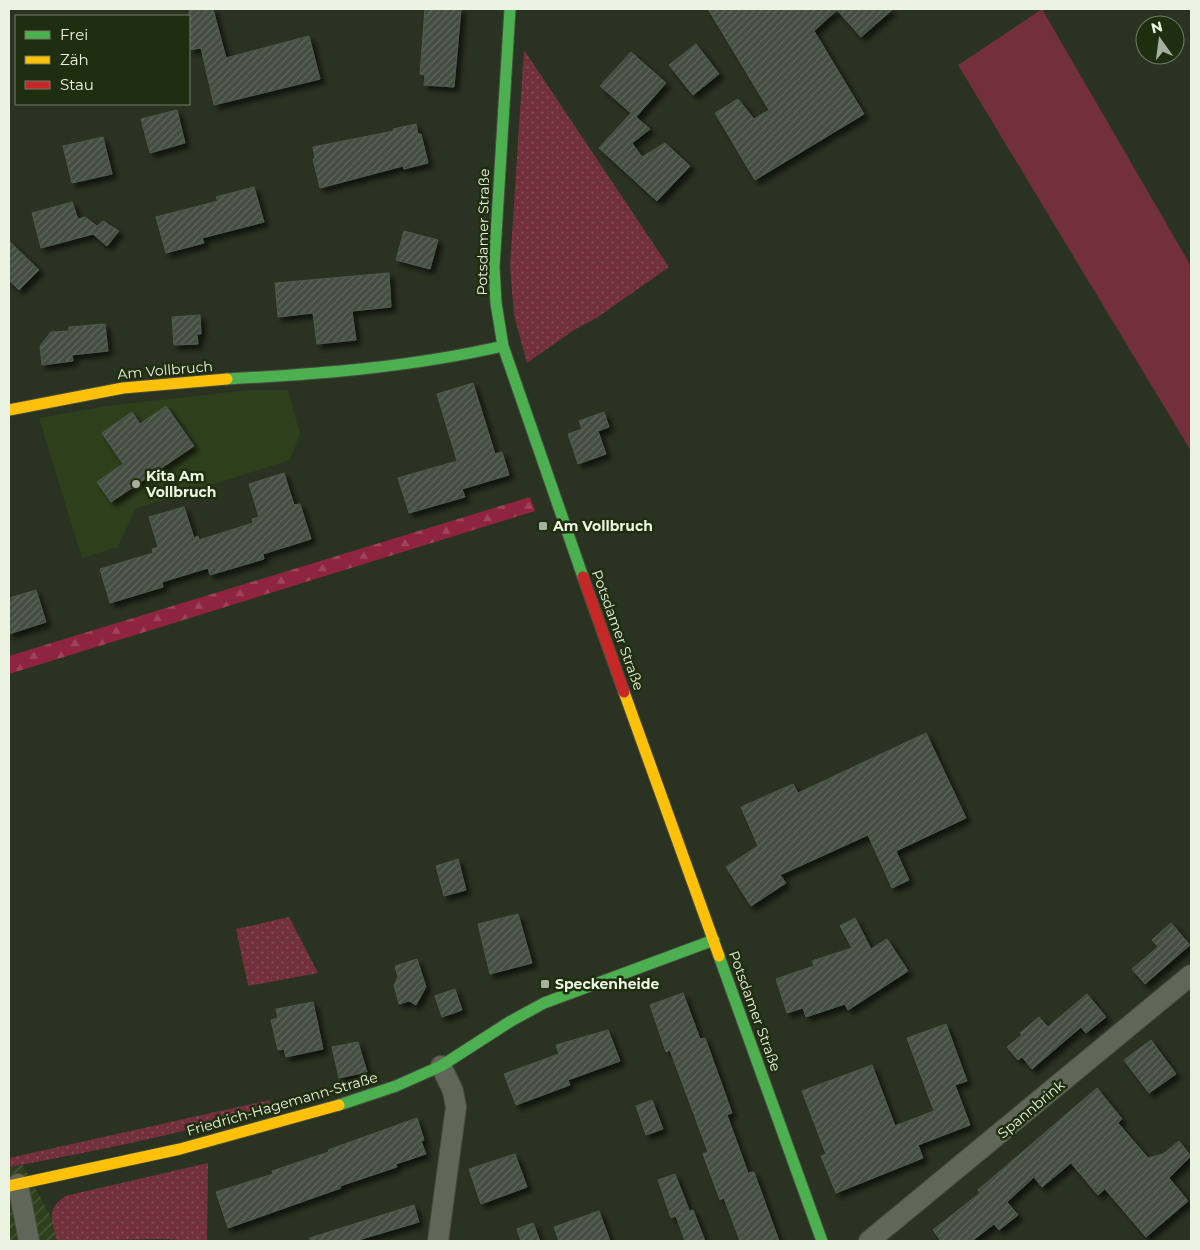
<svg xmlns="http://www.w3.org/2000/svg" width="1200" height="1250" font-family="Montserrat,sans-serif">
<defs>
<pattern id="industrial-furrows" width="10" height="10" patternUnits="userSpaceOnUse" patternTransform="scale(1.25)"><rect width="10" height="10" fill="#2e3f1c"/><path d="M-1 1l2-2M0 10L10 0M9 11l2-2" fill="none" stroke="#4c5b3d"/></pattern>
<pattern id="grass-dots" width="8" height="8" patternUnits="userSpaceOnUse" patternTransform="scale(1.25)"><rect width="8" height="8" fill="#71303c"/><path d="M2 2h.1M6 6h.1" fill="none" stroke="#854f58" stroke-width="1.8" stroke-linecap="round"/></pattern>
<pattern id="forest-firs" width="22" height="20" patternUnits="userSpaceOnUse" patternTransform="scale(1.25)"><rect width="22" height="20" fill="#8f2440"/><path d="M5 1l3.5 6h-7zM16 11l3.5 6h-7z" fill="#9f445b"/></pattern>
<pattern id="building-hatch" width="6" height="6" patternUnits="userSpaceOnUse" patternTransform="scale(1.25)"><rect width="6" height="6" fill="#444e42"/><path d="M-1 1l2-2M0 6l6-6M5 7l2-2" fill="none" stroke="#5f685d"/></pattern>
<filter id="shadow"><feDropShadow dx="4.5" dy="4.5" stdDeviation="2.5" flood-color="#0009"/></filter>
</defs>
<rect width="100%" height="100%" fill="#2a3222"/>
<path fill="#2e3f1c" d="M249,390H288L300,434L290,460L135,509L118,547L82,558L39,418L106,406Z"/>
<path fill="url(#industrial-furrows)" d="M23,1165L52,1219L57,1241H9V1167Z"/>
<path fill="url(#grass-dots)" d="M524,50L669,267L598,317L574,330L527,363L514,315L510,266Z
M289,917L318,973L248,986L236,929Z
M270,1100L271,1107C185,1133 97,1151 9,1167V1158Z
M208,1163L207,1241L160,1239L57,1241C52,1220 46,1210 65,1196Z"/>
<path fill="url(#forest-firs)" d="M530,497L535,511L9,674V656Z"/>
<path fill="#71303c" d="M1042,9L1191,266V451L958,65Z"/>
<path fill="url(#building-hatch)" stroke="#505a4e" filter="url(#shadow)" d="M189,9H213L226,58L309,36L320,79L214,105L201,48L189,50Z
M425,9H461L454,87L424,85L425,75L420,74Z
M708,9H893L861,37L837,10L814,31L864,114L755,180L715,113L738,99L754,119L769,110Z
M696,44L719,74L693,95L669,65Z
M631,52L666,83L636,117L650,129L632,143L642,157L665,143L690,166L657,201L599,148L631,113L600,86Z
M177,110L185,143L150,153L141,119Z
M416,124L418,134H421L428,163L404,169L403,166L320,188L313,159L315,158L313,147L394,131L393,129Z
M103,137L112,174L72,183L63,146Z
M254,187L264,222L202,238L204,243L166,253L156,217L218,201L216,197Z
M72,202L78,219L85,217L97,226L103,221L119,231L107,246L93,234L41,248L32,213Z
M404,231L438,240L430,269L396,260Z
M9,241L39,270L19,290L9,280Z
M389,273L391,307L352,311L356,340L317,344L313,313L278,317L275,283Z
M200,315L201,334H197L198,344L174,345L172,317Z
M105,324L108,351L72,355L73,361L42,365L40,346L51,332L69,331V327Z
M473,383L495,454L502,452L509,475L462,489L465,497L409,513L398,478L457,461L437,394Z
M166,406L194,446L111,502L97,482L123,464L102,433L132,412L140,424Z
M604,412L609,427L598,431L606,454L578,464L568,434L582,429L579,421Z
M284,473L294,505L300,504L311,539L263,554L264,559L210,575L208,568L162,582L163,587L110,603L100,569L153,553L152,549L158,547L149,517L184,507L194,538L198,536L199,540L253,523L252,519L259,517L249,484Z
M36,590L46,622L9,634V598Z
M926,733L966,818L896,851L909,880L892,888L868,835L780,875L786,883L751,906L726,867L758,846L741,807L793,784L798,793Z
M458,859L466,890L444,896L436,866Z
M518,914L532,963L490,974L478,924Z
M855,918L871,949L887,939L908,971L848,1010L845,1004L806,1017L803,1008L787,1013L776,979L814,966L812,961L852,948L840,926Z
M1171,923L1190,945L1145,984L1132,969L1158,947L1152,940Z
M417,959L426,987L416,1005L409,1001L399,1004L394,985L398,977L395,966Z
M455,989L462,1010L442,1017L435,996Z
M683,993L700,1039L705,1038L732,1113L727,1115L748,1173L754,1172L779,1241H740L724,1198L720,1200L703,1154L708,1152L670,1050L666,1052L650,1005Z
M1087,994L1106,1017L1086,1033L1081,1027L1032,1069L1022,1057L1018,1060L1007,1047L1022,1035L1020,1033L1039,1017L1048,1027Z
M313,1002L323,1049L286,1057L284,1049L278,1050L271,1020L278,1018L276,1009Z
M946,1024L967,1081L955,1085L970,1125L918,1145L923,1158L836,1193L821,1156L826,1154L802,1091L872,1065L895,1126L934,1111L907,1038Z
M608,1030L620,1061L568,1080L570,1085L516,1105L504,1074L559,1054L556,1045Z
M1151,1040L1176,1074L1149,1093L1124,1060Z
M358,1042L367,1072L339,1078L332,1047Z
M1097,1088L1122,1119L1118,1123L1148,1158L1163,1154L1179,1141L1191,1156L1169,1178L1188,1201L1146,1237L1105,1189L1098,1195L1071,1163L1042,1187L1034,1177L1007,1202L1018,1215L999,1230L994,1224L972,1241H941L933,1230L980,1193L978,1190Z
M652,1100L663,1129L646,1135L636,1106Z
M417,1118L424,1140L421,1141L426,1154L396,1164L397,1167L340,1186L341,1188L228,1228L216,1192L273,1174L272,1171L329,1152L328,1150Z
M515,1154L527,1187L481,1204L469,1169Z
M675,1174L689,1210L680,1214L693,1210L705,1241H685L676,1216L671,1218L658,1180Z
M414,1205L419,1222L355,1241H310V1238Z
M599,1211L610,1241H559L554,1227Z
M533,1223L540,1241H521L517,1229Z"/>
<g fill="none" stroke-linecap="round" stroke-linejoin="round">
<g stroke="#464d3f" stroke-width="22">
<path id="street" d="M18,1184L29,1241
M438,1241L456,1107L453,1091L441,1066
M869,1241L1191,975"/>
</g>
<g stroke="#464d3f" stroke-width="13">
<path id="fast" d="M510,9L494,267L496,303L503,346L583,577
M227,379C320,374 412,367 503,346
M719,956L822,1241
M339,1105L396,1086L441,1066L511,1021L544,1003L714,940"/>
</g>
<g stroke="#464d3f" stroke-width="13">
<path id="slow" d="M9,410L123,388L227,379
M624,692L719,956
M9,1186L180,1149L339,1105"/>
</g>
<g stroke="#464d3f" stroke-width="13">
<path id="jam" d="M583,577L624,692"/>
</g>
<use href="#street" stroke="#606759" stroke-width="20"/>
<use href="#fast" stroke="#4caf50" stroke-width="11"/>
<use href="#slow" stroke="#ffc107" stroke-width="11"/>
<use href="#jam" stroke="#c62828" stroke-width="11"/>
</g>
<g fill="#a7b09e" stroke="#202e10" stroke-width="2">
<circle cx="136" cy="484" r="5"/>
<rect x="538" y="521" width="10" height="10" rx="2.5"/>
<rect x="540" y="979" width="10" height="10" rx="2.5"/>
</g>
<g text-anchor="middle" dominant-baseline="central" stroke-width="5" stroke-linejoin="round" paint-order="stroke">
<g font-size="14" fill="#eaf4e1" stroke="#202e10">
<text transform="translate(483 232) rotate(-89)">Potsdamer Straße</text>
<text transform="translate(165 370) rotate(-5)">Am Vollbruch</text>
<text transform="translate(618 630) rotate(70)">Potsdamer Straße</text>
<text transform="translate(755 1011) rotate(70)">Potsdamer Straße</text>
<text transform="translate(282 1104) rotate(-16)">Friedrich-Hagemann-Straße</text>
<text transform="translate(1031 1109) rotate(-40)">Spannbrink</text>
</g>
<g font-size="14" font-weight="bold" fill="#eaf4e1" stroke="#202e10" text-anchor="start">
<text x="146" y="476">Kita Am<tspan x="146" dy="16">Vollbruch</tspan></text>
<text x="553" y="526">Am Vollbruch</text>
<text x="555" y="984">Speckenheide</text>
</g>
</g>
<rect width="1200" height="1250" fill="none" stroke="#eaf4e1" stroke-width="20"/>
<rect x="15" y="15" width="175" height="90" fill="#202e10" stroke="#717d64"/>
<rect x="25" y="31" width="25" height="8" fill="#4caf50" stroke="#717d64"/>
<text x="60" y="40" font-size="15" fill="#eaf4e1">Frei</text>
<rect x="25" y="56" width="25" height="8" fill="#ffc107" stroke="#717d64"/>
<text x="60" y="65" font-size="15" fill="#eaf4e1">Zäh</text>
<rect x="25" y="81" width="25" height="8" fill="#c62828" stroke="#717d64"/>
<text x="60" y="90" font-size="15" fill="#eaf4e1">Stau</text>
<g transform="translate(1160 40) rotate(346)"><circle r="24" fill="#202e10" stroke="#717d64"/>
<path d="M0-4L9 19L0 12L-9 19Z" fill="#a7b09e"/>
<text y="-8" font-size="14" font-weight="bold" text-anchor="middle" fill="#eaf4e1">N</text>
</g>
</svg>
